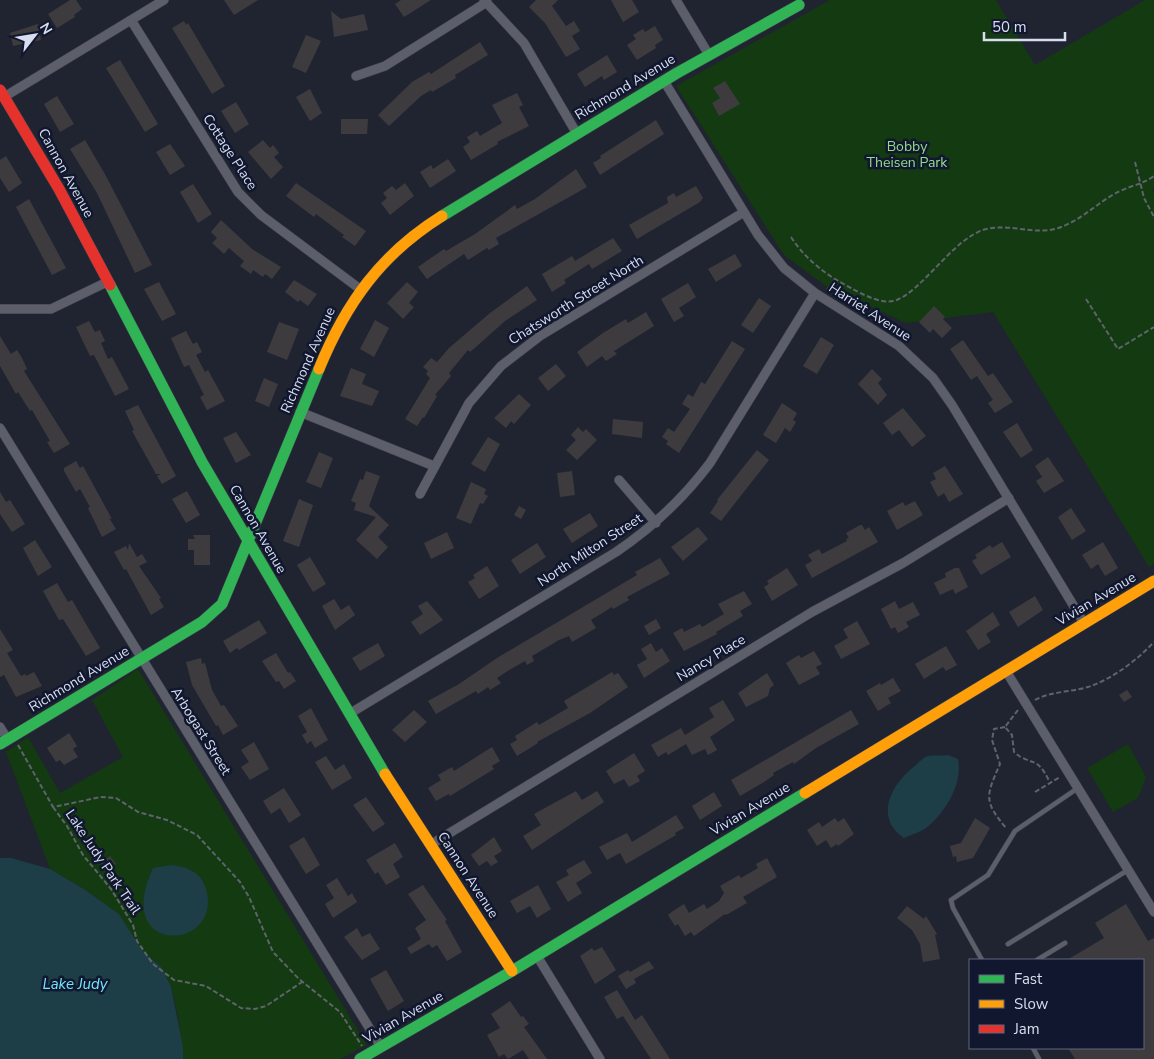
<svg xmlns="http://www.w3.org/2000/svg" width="1154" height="1059" font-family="'Nunito Sans',sans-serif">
<rect width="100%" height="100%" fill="#202431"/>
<path fill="#133a11" d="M830,0H996L1035,65L1145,0H1154V188L1152,189L1154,193V564L1149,567L993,312L906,323L826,286L784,255L676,86Z
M138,669L367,1045L340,1059H183L178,1016L171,987L162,968L142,950L119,914L84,889L50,869L6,752L28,737L60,793L123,757L92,700Z
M1128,744L1146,777L1138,798L1113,812L1087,768Z"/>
<path fill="#1d3e46" d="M948,755L958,759C963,784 945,813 926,828C920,832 911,835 904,838C873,817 892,783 916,765C919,762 924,757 928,756C934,755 942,756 948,755Z
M0,858H11L50,869L84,889L119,914L142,950L162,968L171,987L183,1047V1059H0Z
M171,865C188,867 201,872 206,889C224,951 111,958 153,868Z"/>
<path fill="#3e3b3f" d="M70,0H76L82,9L74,15L75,17L57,28L48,14Z
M224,0H258L234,15Z
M401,0H431L404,17L395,4Z
M536,0H558L552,6L566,26L574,21L580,31L572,36L580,49L566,57L545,23L529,7Z
M611,0H632L639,12L623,22Z
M331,11L341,19L364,14L368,30L334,37Z
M184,21L186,25L188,23L225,86L212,94L172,28Z
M38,24L41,40L13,46L10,33Z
M655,26L663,40L655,45L656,48L637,60L627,45L636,39L633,35L643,29L645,32Z
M306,35L321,41L306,73L292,67Z
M480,42L488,55L455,75L456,78L432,92L431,90L421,96L389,126L378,115L412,82L429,72L431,74Z
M607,55L617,72L604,80L602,76L585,87L577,74Z
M120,60L158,124L145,132L106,68Z
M725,81L740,104L719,116L712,103L720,98L713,88Z
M310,89L322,113L310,121L296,97Z
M517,93L523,105L519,107L529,126L497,142L498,144L471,160L463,147L470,142L467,137L477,131L480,136L502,123L492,105Z
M57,96L74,124L60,132L44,104Z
M236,102L249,124L235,133L221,111Z
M341,119H368L367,134H341Z
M656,120L664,134L600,175L593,163L601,158L600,156Z
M85,140L106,176L152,265L135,273L97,193L70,149Z
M263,140L270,148L273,145L279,153L274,157L283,167L271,179L248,152Z
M170,144L185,166L170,175L156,152Z
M6,156L22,183L9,192L0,178V160Z
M448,159L456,171L430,188L420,172L431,165L433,169Z
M576,169L587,187L496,238L499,244L489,250L487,248L468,260L464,254L427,279L418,267L444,249L446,251L475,234L515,205L517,209L535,199Z
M296,183L366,231L355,246L342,237L344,235L316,214L314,217L286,196Z
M405,183L414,196L390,215L381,203L387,198L383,193L392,186L396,190Z
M193,184L212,214L198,223L180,192Z
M696,186L703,198L700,202L637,239L629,225L668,203L667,197L674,193L676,197Z
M29,199L66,268L52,275L16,207Z
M221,220L252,249L281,267L272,279L265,274L263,277L253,270L251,274L240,266L244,261L229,248L224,254L212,243L217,238L211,232Z
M613,238L622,251L592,269L589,264L564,280L566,283L552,292L542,274L572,256L575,261Z
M735,254L742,266L716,282L708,269Z
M294,280L317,294L308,306L300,300L298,302L285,292Z
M159,282L176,314L162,321L144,289Z
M407,282L418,292L409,303L414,307L403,319L387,303Z
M688,283L696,297L679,308L684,316L674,322L661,299Z
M527,286L537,300L505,321L477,346L470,352L468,350L449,373L451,376L435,395L437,396L424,418L423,417L417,426L405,419L430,378L426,374L428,371L423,367L431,358L437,362L449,348L490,313Z
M759,298L771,306L753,333L741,325Z
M934,306L945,317L943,319L952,328L942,338L933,329L930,333L919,322Z
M646,312L654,326L614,351L617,354L606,361L602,356L587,367L577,352L603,333L626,319L628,323Z
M375,320L389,328L374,357L360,349Z
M89,321L95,332L100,330L105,341L101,343L108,359L112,357L129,389L115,396L94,355L90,356L76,327Z
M279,322L299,329L287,360L267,352Z
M186,331L193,344L197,342L202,352L196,355L205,372L208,370L225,401L207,410L200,397L204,395L189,365L184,367L171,338Z
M0,336L11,354L17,350L22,358L27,369L24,371L70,444L54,453L47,442L50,441L32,410L30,411L18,392L16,394L0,366Z
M821,337L834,345L817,374L803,366Z
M963,340L988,376L993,373L1013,402L995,413L988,403L993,400L977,376L971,380L950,349Z
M732,341L745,349L679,453L666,444L668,441L662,437L668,428L674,432L690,409L682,404L688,394L693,397L701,382L705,384Z
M556,364L566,376L548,391L538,378Z
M351,368L366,374L362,384L379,391L372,406L340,396Z
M872,369L882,379L878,383L887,395L878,405L858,384Z
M264,378L278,384L269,407L255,401Z
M519,394L531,405L514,424L511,421L506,428L494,418Z
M782,403L797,413L793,420L796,422L790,432L785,428L776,443L763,435Z
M138,405L176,476L162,484L157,476L161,474H156L132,431L134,430L125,411Z
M903,408L926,436L912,447L899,430L892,435L883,423Z
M613,419L643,422L642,438L612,434Z
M1017,423L1033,450L1021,458L1003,432Z
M578,427L583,432L586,429L597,440L577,460L566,450L576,440L571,435Z
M236,432L251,455L236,463L223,438Z
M488,437L500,444L485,472L471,464Z
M757,450L769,460L721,521L710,513L718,501L717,500Z
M319,452L333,458L321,488L306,482Z
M1048,457L1064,481L1044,493L1036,481L1042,477L1035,466Z
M76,461L80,468L83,466L112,519L109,518L116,529L102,537L88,508L90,507L80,489L76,492L64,471V468Z
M945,466L963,494L949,502L944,493L938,497L930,482L936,479L933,473Z
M366,471L380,476L369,506L389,525L378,537L388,547L377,559L356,540L376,517L354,510L356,503L351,501L360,479L363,480Z
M572,471L575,495L560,497L557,473Z
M471,482L486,489L484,494L488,496L483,504L480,503L471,524L456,518Z
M187,491L200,515L186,523L172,499Z
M0,492L6,502L10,500L25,524L12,532L0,514Z
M299,499L313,505L299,547L283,541Z
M915,501L923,515L897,530L887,511L903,502L905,506Z
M519,506L526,510L521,519L514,515Z
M1071,508L1086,531L1072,540L1058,517Z
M590,513L598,526L572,543L563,529Z
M860,525H862L865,530L869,527L878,542L812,578L805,565L812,561L808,555L819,549L822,554L847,541L846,539L849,538L846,533Z
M698,527L708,539L683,561L671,547Z
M447,532L454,548L431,559L424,543Z
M193,535H210V565H194V550H188V539H195Z
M35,540L52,567L38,576L23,548Z
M1002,542L1011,557L981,575L972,561L977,558L975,555L990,545L992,548Z
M1103,542L1118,568L1105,576L1098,564L1091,569L1082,555Z
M129,543L137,557L142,554L147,562L139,566L161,598L159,599L164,607L151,615L126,569L124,570L114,552L126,546L128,550Z
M537,543L546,557L520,574L511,560Z
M310,557L326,584L313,592L297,565Z
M660,558L670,574L627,597L629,600L613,609L612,607L591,620L596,628L572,642L569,636L559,640L532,656L534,661L527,665L525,661L506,672L497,678L501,683L490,690L488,687L478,694L476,691L436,714L428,701L459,684L497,658L637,575L635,572Z
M487,566L499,586L479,599L468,582L475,578L473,575Z
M787,568L798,585L772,601L764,587L769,584L767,581Z
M955,568H959L968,587L955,594L953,589L940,595L934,583L946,577L945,573Z
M57,583L68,602L72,600L100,648L86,656L63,619L59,620L43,591Z
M744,591L752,604L740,611L743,616L716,632L717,634L684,651L673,633L682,628L684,632L700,624L702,627L724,614L718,604Z
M1035,596L1043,610L1018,627L1009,612Z
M334,599L341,610L349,605L355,615L335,630L322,606Z
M427,601L443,620L420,635L411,622L423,614L418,606Z
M895,601L899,609L913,602L920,615L906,622L909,627L898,633L895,627L891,629L881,609Z
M993,612L1000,625L986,634L991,642L978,650L966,631Z
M656,619L661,628L649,635L644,626Z
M259,620L267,633L239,650L237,648L230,653L223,641Z
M857,621L870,644L841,659L834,646L848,638L843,629Z
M0,629L13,650L7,653L21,676L25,674L26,676L34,672L42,686L16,697L4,675L0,677Z
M378,643L385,656L360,671L352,658Z
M651,643L656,652L662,648L670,661L644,678L637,665L647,659L641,649Z
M946,646L957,665L946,671L943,667L924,679L915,664Z
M814,651L822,664L816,667L820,674L799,685L786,663L799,655L801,658Z
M276,653L288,673L290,672L296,681L284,689L279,681L276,682L262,661Z
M201,658L202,664L205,663L212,690L221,706L224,705L238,726L223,735L218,725L216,726L192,685L186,662Z
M612,672L614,675L618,673L628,687L590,713L537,742L538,743L517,756L510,744L517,740L515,736L537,722L539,725L568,708L564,701Z
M767,673L774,685L770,688L768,696L746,707L738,693Z
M893,678L901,691L888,698L891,703L878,711L866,691L880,683L881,685Z
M1127,690L1132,697L1124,702L1119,695Z
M723,700L735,720L710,737L717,750L708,755L705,749L692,755L686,744L668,755L666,752L658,757L651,745L681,728L685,735L714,717L709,708Z
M311,708L328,740L315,748L311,741L307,744L302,735L307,732L298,716Z
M414,710L427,722L405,742L392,730Z
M851,710L859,724L816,748L794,764L793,762L773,773L774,775L764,782L740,796L731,780Z
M69,733L77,746L73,749L78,757L64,765L60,760L56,762L47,748Z
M254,742L269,769L250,780L241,767L249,762L241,750Z
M492,747L500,761L492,766L494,769L450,796L449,794L436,801L428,788L441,780L438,775L452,767L454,771Z
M634,753L645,771L637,776L640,781L629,787L624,779L614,784L606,771Z
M326,756L335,770L344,764L352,778L332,790L315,762Z
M284,788L301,815L289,823L280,808L271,814L263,801Z
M576,791L582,800L597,791L604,802L532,850L523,836L541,825L534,814Z
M714,792L722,806L700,820L692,806Z
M366,797L385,824L373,832L353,805Z
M676,815L684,828L675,833L676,835L626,864L620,853L607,860L599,847L627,833L632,842Z
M835,818L838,822L844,818L854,834L838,846L837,844L831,848L826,840L817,846L807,830L819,822L822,827Z
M975,818L990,828L973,858L957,862L956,856L953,857L950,846L961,843Z
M304,837L320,865L306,874L289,846Z
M494,837L502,851L494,856L498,862L491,866L487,861L479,866L471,855Z
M395,843L403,857L393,864L400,877L386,885L378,872L375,874L366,860Z
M110,856L116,864L107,871L101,863Z
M767,858L777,877L743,897L747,903L726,915L725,914L694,936L691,932L685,936L678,924L675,926L668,915L673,911L684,904L689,913L704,904L707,909L719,901L724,893L720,886L739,875L741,878L758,868L756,864Z
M584,860L592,873L576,883L582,893L568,902L556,882L569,875L566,870Z
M337,878L348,896L352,893L357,902L333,918L325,904L334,898L326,885Z
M423,885L447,920L445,921L462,952L447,961L437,945L432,948L429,944L411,954L407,948L421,939L415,928L426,920L408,894Z
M538,885L551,909L537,918L530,906L517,913L510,901Z
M1126,904L1148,941L1154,938V1059H1075L1068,1048H1143V960H1067L1104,938L1095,923Z
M907,906L924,919L926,916L937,934L935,935L940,959L923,962L920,944L912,930L897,918Z
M357,928L362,937L370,933L380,949L362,960L344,937Z
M602,947L616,970L595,984L580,956L592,948L594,951Z
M649,961L654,968L634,979L636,983L626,989L618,976L628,970L630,972Z
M386,970L404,1001L388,1011L370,979Z
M617,990L635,1020L642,1015L670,1059H651L623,1016L617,1019L604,997Z
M510,1001L521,1017L523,1016L529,1024L524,1027L547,1059H529L523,1050L508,1059L504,1054L499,1057L487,1035L500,1028L491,1014Z"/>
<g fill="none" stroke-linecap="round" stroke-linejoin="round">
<g stroke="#3d404c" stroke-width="5.5">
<path id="lane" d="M1008,944L1128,870
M982,960L953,908L951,900L988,875L1015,831L1078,788
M1037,960L1065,943
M1033,1048L1039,1059"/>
</g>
<g stroke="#3d404c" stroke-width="10">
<path id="street" d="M484,0L524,43L577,134
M676,0L709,55
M131,20L238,192L261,215L360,289
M356,76L385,66L487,2
M664,81L758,235L784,268L815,293L899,346L933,378L952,405L1084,623
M4,97L164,0
M0,309H51L107,282
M300,412L434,466
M0,428L381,1047
M619,480L656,523
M420,494L469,403L501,366L540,336L744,212
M1006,671L1154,912
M349,714L616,552C653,527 683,499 710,463L815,293
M0,727L8,740
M430,845L812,612L903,563L1009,498
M537,956L600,1059"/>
</g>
<g stroke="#3d404c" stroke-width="12">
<path id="fast" d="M442,216L677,73L799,5
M110,285L202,462L385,774
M0,744L202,622L222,604L319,369
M360,1059L512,971L805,793"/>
</g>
<g stroke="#3d404c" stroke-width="12">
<path id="slow" d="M319,369C346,303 381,254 442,216
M385,774L512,971
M805,793L1154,581"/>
</g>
<g stroke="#3d404c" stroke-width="12">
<path id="jam" d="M0,90L59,189L110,285"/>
</g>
<path stroke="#5f636c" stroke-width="2" stroke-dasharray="5 2.5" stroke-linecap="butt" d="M1135,162L1144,198L1154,217
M791,237C805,259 827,276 851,288C862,294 880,304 894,301C922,292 951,241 983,230C1005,223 1028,233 1050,230C1076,226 1097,202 1120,191C1133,185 1141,185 1154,176
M827,290L834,280
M1086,299L1118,349L1154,327
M1035,700C1051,691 1074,692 1091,686C1115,677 1137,660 1154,642
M1018,710L1005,727L1012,735L1014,752C1031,767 1037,754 1050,783
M1005,727L994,729L992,740L1000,764C986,796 983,801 1007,829
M18,745L53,807L101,797L116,798L138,812L167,820L197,835L240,882L249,897L273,952L299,979L340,1012L362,1046
M1035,792L1060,777
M53,807L67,826L83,855L111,889L133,925L137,941L153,964L174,980L206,986L241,1008L255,1009L266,1006L302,982"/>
<use href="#lane" stroke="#5c5f69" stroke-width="4.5"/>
<use href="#street" stroke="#5c5f69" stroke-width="9"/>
<use href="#fast" stroke="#30b455" stroke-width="11"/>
<use href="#slow" stroke="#ff9f0a" stroke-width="11"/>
<use href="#jam" stroke="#e5322d" stroke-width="11"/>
</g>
<g text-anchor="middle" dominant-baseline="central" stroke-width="5" stroke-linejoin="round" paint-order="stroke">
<g font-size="14" fill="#d8deef" stroke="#10172e">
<text transform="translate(625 87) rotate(-31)">Richmond Avenue</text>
<text transform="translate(230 152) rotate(57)">Cottage Place</text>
<text transform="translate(66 173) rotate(61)">Cannon Avenue</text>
<text transform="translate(576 300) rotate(-32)">Chatsworth Street North</text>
<text transform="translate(870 312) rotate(33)">Harriet Avenue</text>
<text transform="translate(308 360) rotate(-66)">Richmond Avenue</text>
<text transform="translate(258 529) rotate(60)">Cannon Avenue</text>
<text transform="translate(590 550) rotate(-33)">North Milton Street</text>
<text transform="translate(1096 599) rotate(-31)">Vivian Avenue</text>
<text transform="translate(711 658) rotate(-31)">Nancy Place</text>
<text transform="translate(79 679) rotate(-31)">Richmond Avenue</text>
<text transform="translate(201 731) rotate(58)">Arbogast Street</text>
<text transform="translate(750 809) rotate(-31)">Vivian Avenue</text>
<text transform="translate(103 862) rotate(56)">Lake Judy Park Trail</text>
<text transform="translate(468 875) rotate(57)">Cannon Avenue</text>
<text transform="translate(403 1017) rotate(-30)">Vivian Avenue</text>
</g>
<g font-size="14" fill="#93dd89" stroke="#10172e">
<text x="907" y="146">Bobby<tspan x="907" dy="16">Theisen Park</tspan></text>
</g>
<g font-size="15" font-style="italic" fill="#72e6fd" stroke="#10172e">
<text x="75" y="984">Lake Judy</text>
</g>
</g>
<rect x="969" y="959" width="175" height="90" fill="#10172e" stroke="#60677b"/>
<rect x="979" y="975" width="25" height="8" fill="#30b455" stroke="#60677b"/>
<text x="1014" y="984" font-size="15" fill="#d8deef">Fast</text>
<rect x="979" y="1000" width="25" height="8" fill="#ff9f0a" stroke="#60677b"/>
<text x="1014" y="1009" font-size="15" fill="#d8deef">Slow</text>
<rect x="979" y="1025" width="25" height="8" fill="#e5322d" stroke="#60677b"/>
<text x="1014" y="1034" font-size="15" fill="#d8deef">Jam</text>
<g transform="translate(35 35) rotate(59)" stroke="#10172e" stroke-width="4" paint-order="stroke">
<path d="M0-4L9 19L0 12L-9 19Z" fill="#d8deef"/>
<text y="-8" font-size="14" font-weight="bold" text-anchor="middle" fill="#d8deef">N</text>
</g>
<path d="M984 32v8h81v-8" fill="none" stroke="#d8deef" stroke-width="2.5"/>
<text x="992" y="32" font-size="15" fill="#d8deef" stroke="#10172e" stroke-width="4" paint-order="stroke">50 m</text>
</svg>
